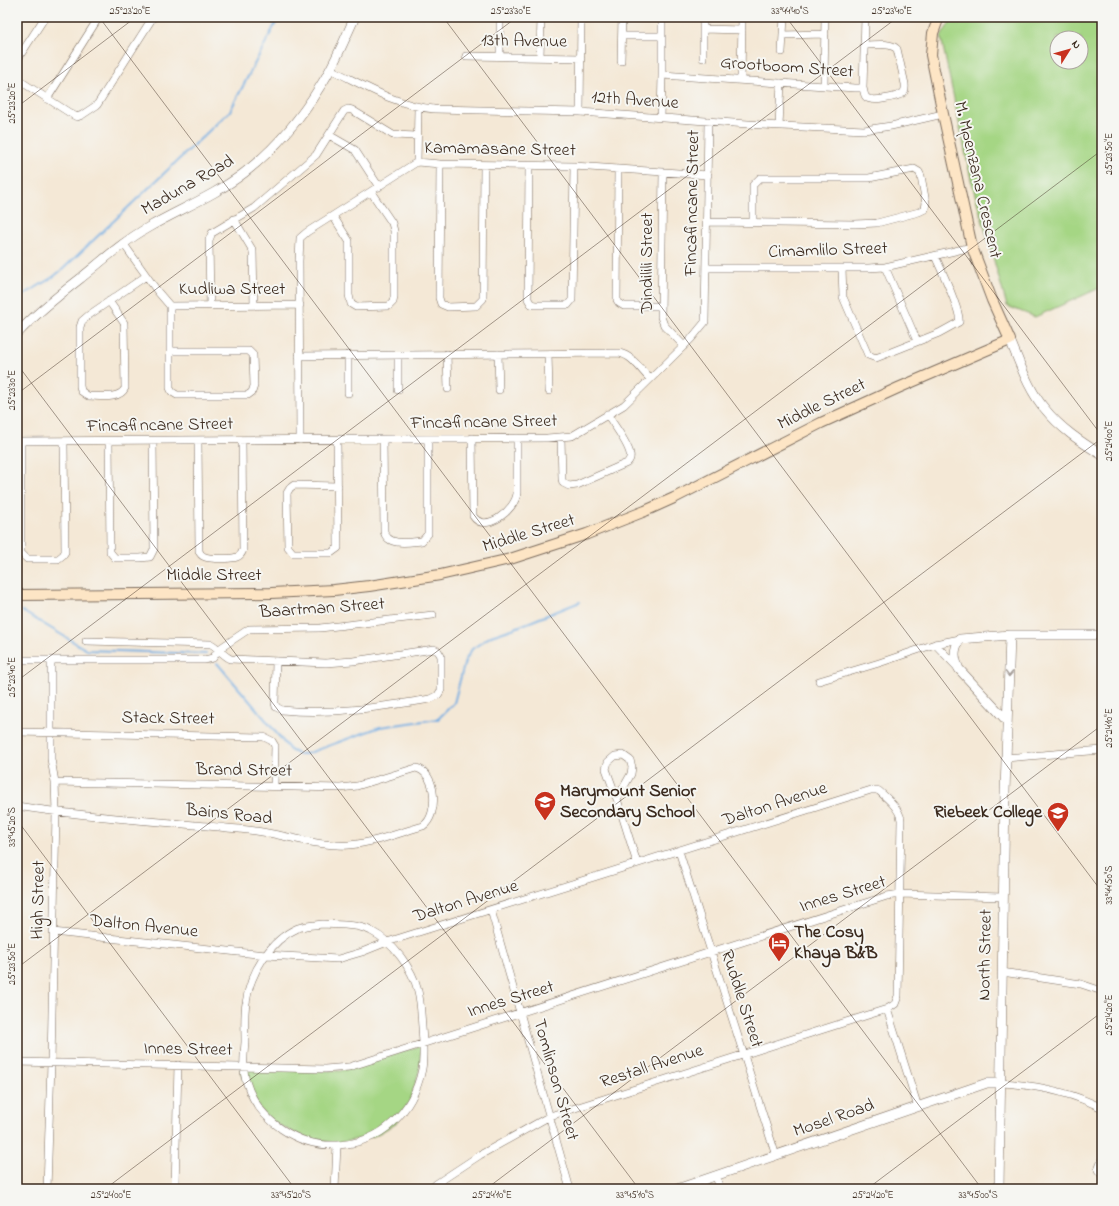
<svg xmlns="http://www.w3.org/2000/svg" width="1119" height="1206" font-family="'Indie Flower',sans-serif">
<rect width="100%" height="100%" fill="#f6f6f2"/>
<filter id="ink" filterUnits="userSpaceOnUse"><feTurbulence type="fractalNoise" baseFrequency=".025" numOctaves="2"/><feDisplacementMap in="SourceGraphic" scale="8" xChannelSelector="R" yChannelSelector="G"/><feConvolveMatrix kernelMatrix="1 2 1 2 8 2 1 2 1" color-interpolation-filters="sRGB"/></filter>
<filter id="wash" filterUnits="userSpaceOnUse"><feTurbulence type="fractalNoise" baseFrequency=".012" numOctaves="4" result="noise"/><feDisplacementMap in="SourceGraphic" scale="16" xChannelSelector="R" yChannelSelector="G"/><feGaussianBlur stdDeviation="0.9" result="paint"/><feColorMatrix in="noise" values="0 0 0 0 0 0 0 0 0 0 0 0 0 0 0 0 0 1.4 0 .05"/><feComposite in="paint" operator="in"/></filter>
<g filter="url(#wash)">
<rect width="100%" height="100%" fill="#f4e8d6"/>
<path fill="#a5d684" stroke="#708051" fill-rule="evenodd" d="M953,17H1102V287L1035,317L1007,306L972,184L941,37ZM1057,38H1081V62H1057Z
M422,1045L419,1072L410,1101L395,1124L374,1136L322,1146L272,1122L254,1103L240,1068L340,1071Z"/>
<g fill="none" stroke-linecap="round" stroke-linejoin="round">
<path stroke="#72ade2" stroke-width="2" d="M17,299L53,277L63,269L230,111L279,17
M22,611L87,650L206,654
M217,663L265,719L290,750L298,754H306L380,727L438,719L454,703L465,661L472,649L491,636L515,628L580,602"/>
</g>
</g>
<g filter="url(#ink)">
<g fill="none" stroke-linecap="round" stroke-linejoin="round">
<g stroke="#7c6c5e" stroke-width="8">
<path id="minor" d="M662,17V75L855,88H863
M703,29L742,30
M783,35L825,34
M622,36H662
M865,45C874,45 890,42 897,49L905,84C905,87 906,90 903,93C897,97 871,103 866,97C864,95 864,91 863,88L865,17
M782,52L784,17
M466,56L581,58
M500,56V17
M540,57L541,17
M703,58V17
M17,60L45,17
M621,61L622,17
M330,69C364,85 397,106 434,109L580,112L762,125L864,130L891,126L943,114
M17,79L73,115L77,117L82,115L97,105L153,17
M741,80L742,17
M824,86L825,17
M47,99L99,17
M580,112L581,17
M661,118L662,75
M779,126L781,83
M329,135L355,150L379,187
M417,162L418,108
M440,164L439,298L441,304L448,307L476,306L483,299L484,165
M529,166L528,299L531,304L535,305H568L572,300L574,166
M618,169L617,300L619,303L624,306H661
M663,172L661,317L664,325L684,346
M333,216L349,241V295L351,304L356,307L389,306L393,302L394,297V231L392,223L371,192
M234,219L253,251L254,305
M707,222L855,224L877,223L919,212L925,209L926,203L921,176L919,172L914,169L869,178H760L753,185V223
M123,243L158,292L170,306L300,305
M885,267L917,341
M707,268H868L885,267L972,247
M842,268L843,297L868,355L876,358L939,333L959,322C962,313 940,267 935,256
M109,301L124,323L125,388C120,400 99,396 88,396L81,391L80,386V327L82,321L89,315L146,276
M170,306V388L172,392L177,395H248L252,392L254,386L253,355L249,351H170
M210,306L209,240L212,233L254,208L309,161L316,155L344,111L348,109L352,110L393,135L417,136
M447,354L448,389
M498,354L499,390
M548,354L549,391
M348,355V393
M299,356L619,353C632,355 641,370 650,379
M398,390V355
M472,438L473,516C485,535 516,509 517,493V438
M561,438L562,479L563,483L569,486L577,485L627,463C629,461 631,458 630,454C628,443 614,425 607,414
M383,439L384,531C387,547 410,542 422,541L428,534V439
M300,440L299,261L300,238L307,232L417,162L440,164L574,166L708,175
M337,440L338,547V548L331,553H293L288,547L287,493L290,488L294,485L338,486
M17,441L547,438L572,436L624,405L691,339L705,322L708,121
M109,441L110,552L115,558H140L150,557L154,549L153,441
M198,441L199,551C200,554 202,556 205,557C210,559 232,559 237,557C240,556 242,553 243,550L242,440
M21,442V553L27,559H58L63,555L65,552L64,442
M86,641L211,644C219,648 223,656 231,659L326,663L353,661L434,649L438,651L441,656V690L438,695L430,699C381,707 332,715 282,710L276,707L275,703L276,661
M935,644L958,668
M17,660H204L213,658L219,649L249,629L320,628L433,615
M819,681L879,663L935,644L960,639
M17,732L264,737L272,741L275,746L274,786
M1006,758L1102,750
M617,799L631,774L632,767L630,760L623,755L615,756L608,762L606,769L617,799L637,863
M17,806C96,819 176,822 256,831C287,835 318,847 349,845C374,843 399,833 423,826C439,816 437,772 416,768L357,786L340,788L55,782
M679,851L776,1156
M491,910L570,1189
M323,924C338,925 358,924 371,931C393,942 412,968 418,991C421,1003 421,1015 422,1027C423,1040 424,1056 422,1069C413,1112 382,1143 337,1145C298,1147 259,1121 247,1084C242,1071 244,1055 245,1042C245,1029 244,1015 246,1003C250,973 270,940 298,928C306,925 315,925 323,924Z
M53,932L266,955L338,959L362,952L387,942L871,790H877L879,791C887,798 900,809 901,820L898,996L895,1004L887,1009L550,1116L480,1155L436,1184L431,1189
M1002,972L1081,984L1102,991
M887,1009L918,1107
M17,1062L325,1069L349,1067L887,896L900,894L1003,897
M1001,1083C1036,1085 1071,1092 1102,1108
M1102,1160L1098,1170L1102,1175
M716,1176L720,1189
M47,1189L51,1063L56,812L55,782L51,759V660
M175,1189L178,1065
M335,1189L337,1145"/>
</g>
<g stroke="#7c6c5e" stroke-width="10">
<path id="tertiary" d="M17,334C36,313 59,295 81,278C103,260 124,241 149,227C180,209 214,196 244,173C274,150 301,118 321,85C335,64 344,40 355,17
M1010,340C1020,363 1028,390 1045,409C1060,428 1081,442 1102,455
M1007,721L959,669C954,658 953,650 960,639L1010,635H1102
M677,1189L987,1083H1001
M999,1189L1005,792L1010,635"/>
</g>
<g stroke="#7c6c5e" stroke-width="12">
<path id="secondary" d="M17,595L271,593L334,590L369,586L440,575L510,559L587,534L645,511L674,498L821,423L898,388L1010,340L992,300L972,247L943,114L931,55L933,33L939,17"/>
</g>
<use href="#minor" stroke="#fff" stroke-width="7"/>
<use href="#tertiary" stroke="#fff" stroke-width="9"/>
<use href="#secondary" stroke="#fde5c5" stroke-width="10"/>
</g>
<defs><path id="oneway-chevron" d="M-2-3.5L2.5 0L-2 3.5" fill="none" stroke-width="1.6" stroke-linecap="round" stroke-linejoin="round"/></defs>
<use stroke="#a79f9a" href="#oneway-chevron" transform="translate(1009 674) rotate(92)"/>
</g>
<path fill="none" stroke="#3b2a1e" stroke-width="1" stroke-opacity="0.45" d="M99,17L982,1189M443,17L1102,892M786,17L1102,436M17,107L136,17M17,364L639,1189M17,394L517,17M17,681L898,17M17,820L295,1189M17,968L1102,150M105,1189L1102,438M486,1189L1102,725M867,1189L1102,1012"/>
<defs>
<g id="school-pin" transform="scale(1.15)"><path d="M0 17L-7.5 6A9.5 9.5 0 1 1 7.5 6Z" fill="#c8321e" stroke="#f6f6f2"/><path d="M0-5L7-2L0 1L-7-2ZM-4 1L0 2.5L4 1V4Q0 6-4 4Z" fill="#fff"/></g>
<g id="university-pin" transform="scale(1.15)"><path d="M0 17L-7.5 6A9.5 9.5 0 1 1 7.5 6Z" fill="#c8321e" stroke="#f6f6f2"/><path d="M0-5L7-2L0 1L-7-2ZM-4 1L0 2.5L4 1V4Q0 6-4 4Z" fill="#fff"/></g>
<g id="hotel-pin" transform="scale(1.15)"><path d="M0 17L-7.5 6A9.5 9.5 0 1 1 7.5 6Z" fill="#c8321e" stroke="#f6f6f2"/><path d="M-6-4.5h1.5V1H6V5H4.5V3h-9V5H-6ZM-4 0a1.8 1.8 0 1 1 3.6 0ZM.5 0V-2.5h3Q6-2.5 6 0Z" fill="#fff"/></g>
</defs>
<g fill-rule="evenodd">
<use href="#school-pin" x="545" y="802"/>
<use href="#university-pin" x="1058" y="813"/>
<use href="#hotel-pin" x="779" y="943"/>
</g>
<g text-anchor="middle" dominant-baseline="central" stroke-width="4" stroke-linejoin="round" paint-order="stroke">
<g font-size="18" fill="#3b2a1e" stroke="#f6f6f2">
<text transform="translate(524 42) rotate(1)">13th Avenue</text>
<text transform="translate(787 68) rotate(4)">Grootboom Street</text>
<text transform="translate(635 101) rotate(4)">12th Avenue</text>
<text transform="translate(500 150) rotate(1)">Kamamasane Street</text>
<text transform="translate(977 180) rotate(77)">M. Mpenzana Crescent</text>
<text transform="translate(188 186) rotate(-30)">Maduna Road</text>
<text transform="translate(693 203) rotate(-89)">Fincafincane Street</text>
<text transform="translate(828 251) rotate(-2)">Cimamlilo Street</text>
<text transform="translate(648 263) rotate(-90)">Dindilili Street</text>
<text x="232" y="290">Kudliwa Street</text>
<text transform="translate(822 405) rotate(-26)">Middle Street</text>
<text transform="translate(484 423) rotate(-1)">Fincafincane Street</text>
<text transform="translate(160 426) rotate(-1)">Fincafincane Street</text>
<text transform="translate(529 534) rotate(-17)">Middle Street</text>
<text x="214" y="576">Middle Street</text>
<text transform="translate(322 609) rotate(-4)">Baartman Street</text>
<text transform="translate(168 719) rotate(1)">Stack Street</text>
<text transform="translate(244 771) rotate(1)">Brand Street</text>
<text transform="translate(775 805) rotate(-18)">Dalton Avenue</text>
<text transform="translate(229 815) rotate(6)">Bains Road</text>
<text transform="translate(843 895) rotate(-17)">Innes Street</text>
<text transform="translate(39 900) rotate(-89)">High Street</text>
<text transform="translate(466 902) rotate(-17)">Dalton Avenue</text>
<text transform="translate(144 927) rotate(6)">Dalton Avenue</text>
<text transform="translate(986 955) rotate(-89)">North Street</text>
<text transform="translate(741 999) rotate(72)">Ruddle Street</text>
<text transform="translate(511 1000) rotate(-17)">Innes Street</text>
<text transform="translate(188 1050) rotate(1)">Innes Street</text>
<text transform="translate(652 1067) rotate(-18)">Restall Avenue</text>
<text transform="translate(555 1080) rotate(74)">Tomlinson Street</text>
<text transform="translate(834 1119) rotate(-19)">Mosel Road</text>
</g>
<g font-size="18" font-weight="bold" fill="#3b2a1e" stroke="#f6f6f2" text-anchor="start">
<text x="560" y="792">Marymount Senior<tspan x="560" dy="21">Secondary School</tspan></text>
<text x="1042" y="813" text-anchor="end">Riebeek College</text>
<text x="794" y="933">The Cosy<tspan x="794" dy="21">Khaya B&amp;B</tspan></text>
</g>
</g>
<rect width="1119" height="1206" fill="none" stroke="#f6f6f2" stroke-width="44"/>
<g transform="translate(1069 50) rotate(53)"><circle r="19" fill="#f6f6f2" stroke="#aba49d"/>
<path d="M0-3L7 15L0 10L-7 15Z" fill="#c8321e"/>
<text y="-6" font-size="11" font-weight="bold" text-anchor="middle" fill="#3b2a1e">N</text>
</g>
<rect x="22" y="22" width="1075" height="1162" fill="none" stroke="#3b2a1e" stroke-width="1.5"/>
<g font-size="10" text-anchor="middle" fill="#3b2a1e">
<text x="130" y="14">25°23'20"E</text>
<text x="511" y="14">25°23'30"E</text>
<text x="790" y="14">33°44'40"S</text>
<text x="892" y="14">25°23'40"E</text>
<text transform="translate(11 103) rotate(-90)" y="4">25°23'20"E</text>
<text transform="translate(1108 154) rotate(-90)" y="4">25°23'50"E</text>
<text transform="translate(11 390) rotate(-90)" y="4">25°23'30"E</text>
<text transform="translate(1108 441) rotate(-90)" y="4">25°24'00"E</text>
<text transform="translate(11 677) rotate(-90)" y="4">25°23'40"E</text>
<text transform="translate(1108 728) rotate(-90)" y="4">25°24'10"E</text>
<text transform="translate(11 827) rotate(-90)" y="4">33°45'20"S</text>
<text transform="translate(1108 885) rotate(-90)" y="4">33°44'50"S</text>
<text transform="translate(11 964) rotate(-90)" y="4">25°23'50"E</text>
<text transform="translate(1108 1015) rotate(-90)" y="4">25°24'20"E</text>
<text x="111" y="1198">25°24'00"E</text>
<text x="291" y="1198">33°45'20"S</text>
<text x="492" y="1198">25°24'10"E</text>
<text x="635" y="1198">33°45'10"S</text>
<text x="873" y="1198">25°24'20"E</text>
<text x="978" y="1198">33°45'00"S</text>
</g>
</svg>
